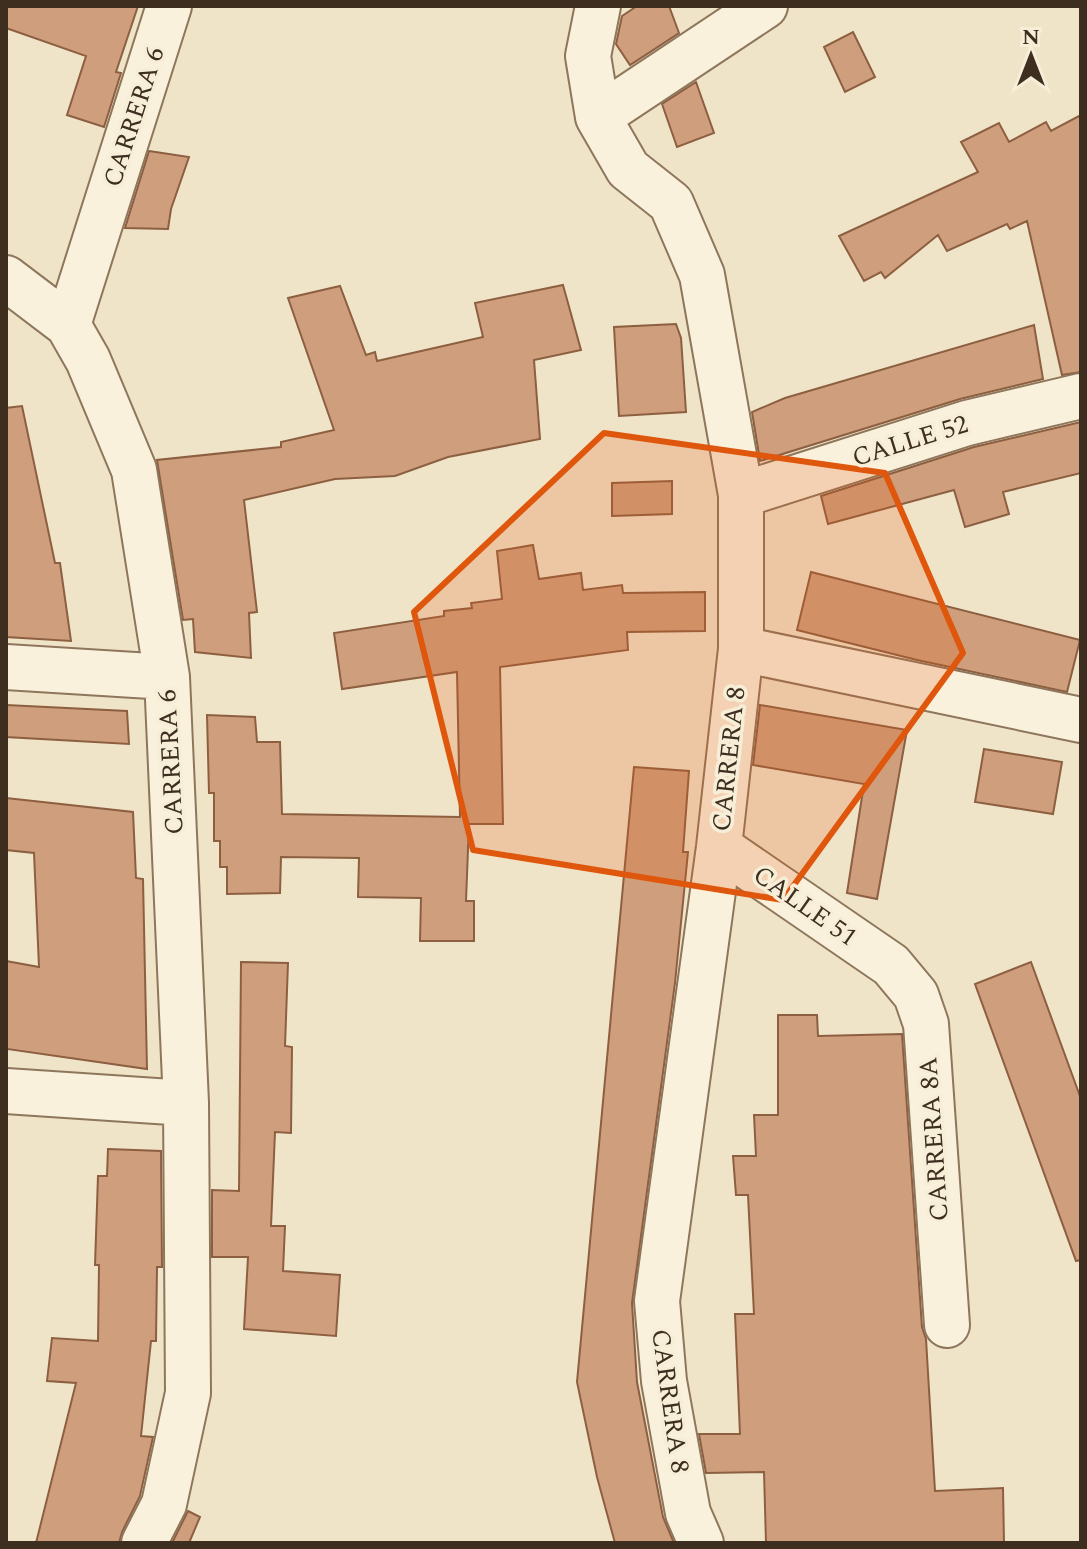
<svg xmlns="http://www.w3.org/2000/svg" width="1087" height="1549" font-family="Spectral,serif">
<rect width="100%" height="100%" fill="#f0e4c8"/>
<path fill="#cf9f7d" stroke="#8d5f41" stroke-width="2" d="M6,6H138L116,72L121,73L104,127L67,115L86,56L6,28Z
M637,6H669L679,33L630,65L616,44L622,16Z
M853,32L875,77L845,92L824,47Z
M696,82L714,133L677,147L662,104Z
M1081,115V372L1062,375L1027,221L1010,229L1007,224L947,251L938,235L885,278L881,272L864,281L839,236L978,172L961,142L999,123L1009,142L1046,122L1051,131Z
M149,151L189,157L171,209L168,229L125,228Z
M563,285L581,350L534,360L540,439L448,457L395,476L335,479L244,500L257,612L249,613L251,658L195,652L193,619L183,620L157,460L281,447V442L334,430L288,298L340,286L366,355L375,352L377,361L483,337L475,303Z
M676,324L681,338L686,412L619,416L614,327Z
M1034,325L1043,379L960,399L760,461L752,412L785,398Z
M22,406L55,563H60L71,641L6,637V408Z
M1081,422V473L1003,492L1009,514L965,527L954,490L828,524L821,496L974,447Z
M672,481V514L612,516V483Z
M533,545L539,579L581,573L583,590L622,585L623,593L705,592V631L627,632L628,650L500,667L503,824H469L466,901H474V941H420L421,898L358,897L359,858L281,857L280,893L227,894V867H220V841H214V793H209L207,715L255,717L257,742H280L282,814L460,817L457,672L342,689L334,633L444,616V611L472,608L471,603L502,599L497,551Z
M811,572L1080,640L1067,692L917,660L797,630Z
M6,705L127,711L129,744L6,737Z
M760,705L907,730L877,899L847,893L864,784L753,765Z
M984,749L1062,762L1053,814L975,802Z
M634,767L689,771L683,852H688L675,983L632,1303L637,1382L663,1517L674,1543H615L597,1477L577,1382Z
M6,798L133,812L136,878L143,879L147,1069L7,1049L6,961L39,967L34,853L6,850Z
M241,962L288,963L285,1046L292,1047L291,1133L275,1132L271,1226H285L283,1271L340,1275L336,1336L244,1329L248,1257H212V1190L239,1191Z
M1031,962L1081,1099V1260L1076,1261L975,984Z
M778,1015H817L818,1036L902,1034L922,1327L926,1339L935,1491L1003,1488L1004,1543H766L764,1472L706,1473L699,1434H740L735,1314H754L748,1195H736L733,1156H756L754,1115H778Z
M108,1149L161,1151L162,1267H157L156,1341H151L141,1436L153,1437L140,1496L122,1532L119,1543H36L76,1383L47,1381L52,1338L98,1341L99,1265H95L98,1176H107Z
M188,1511L200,1517L189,1543H172Z"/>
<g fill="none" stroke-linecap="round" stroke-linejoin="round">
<g stroke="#8d765c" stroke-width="48">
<path id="street" d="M598,6L588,56L598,117L628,169L671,203L702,275L741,495V649L719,847L657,1301L664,1381L688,1513L701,1543
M598,117L765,6
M6,278L68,325L88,360L134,470L167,677L186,1103L188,1393L164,1504L144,1543
M68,325L169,6
M741,495L967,423L1081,396
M741,649L1081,720
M6,667L167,677
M719,847L891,965L916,995L926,1024L947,1325
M6,1091L186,1103"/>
</g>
<use href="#street" stroke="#faf1dc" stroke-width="44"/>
</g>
<path fill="#df570d" fill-opacity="0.2" stroke="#df570d" stroke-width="6" stroke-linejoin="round" d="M604,433L885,473L963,653L783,900L473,850L414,612Z"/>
<g text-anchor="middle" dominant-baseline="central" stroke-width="7" stroke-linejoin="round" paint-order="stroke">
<g font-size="26" fill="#3d2e20" stroke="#f7eed8">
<text transform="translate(134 117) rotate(-72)">CARRERA 6</text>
<text transform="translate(910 441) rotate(-17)">CALLE 52</text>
<text transform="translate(729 759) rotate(-84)">CARRERA 8</text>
<text transform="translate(171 762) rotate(-93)">CARRERA 6</text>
<text transform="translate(805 906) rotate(35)">CALLE 51</text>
<text transform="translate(934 1139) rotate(-94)">CARRERA 8A</text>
<text transform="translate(670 1401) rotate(82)">CARRERA 8</text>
</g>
</g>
<rect width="1087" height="1549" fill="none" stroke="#3d2e20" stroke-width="16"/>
<g transform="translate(1031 56)" stroke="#f7eed8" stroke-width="6" paint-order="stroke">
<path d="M0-6L14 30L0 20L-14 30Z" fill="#3d2e20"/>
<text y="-12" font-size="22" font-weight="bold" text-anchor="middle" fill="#3d2e20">N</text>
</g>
</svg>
